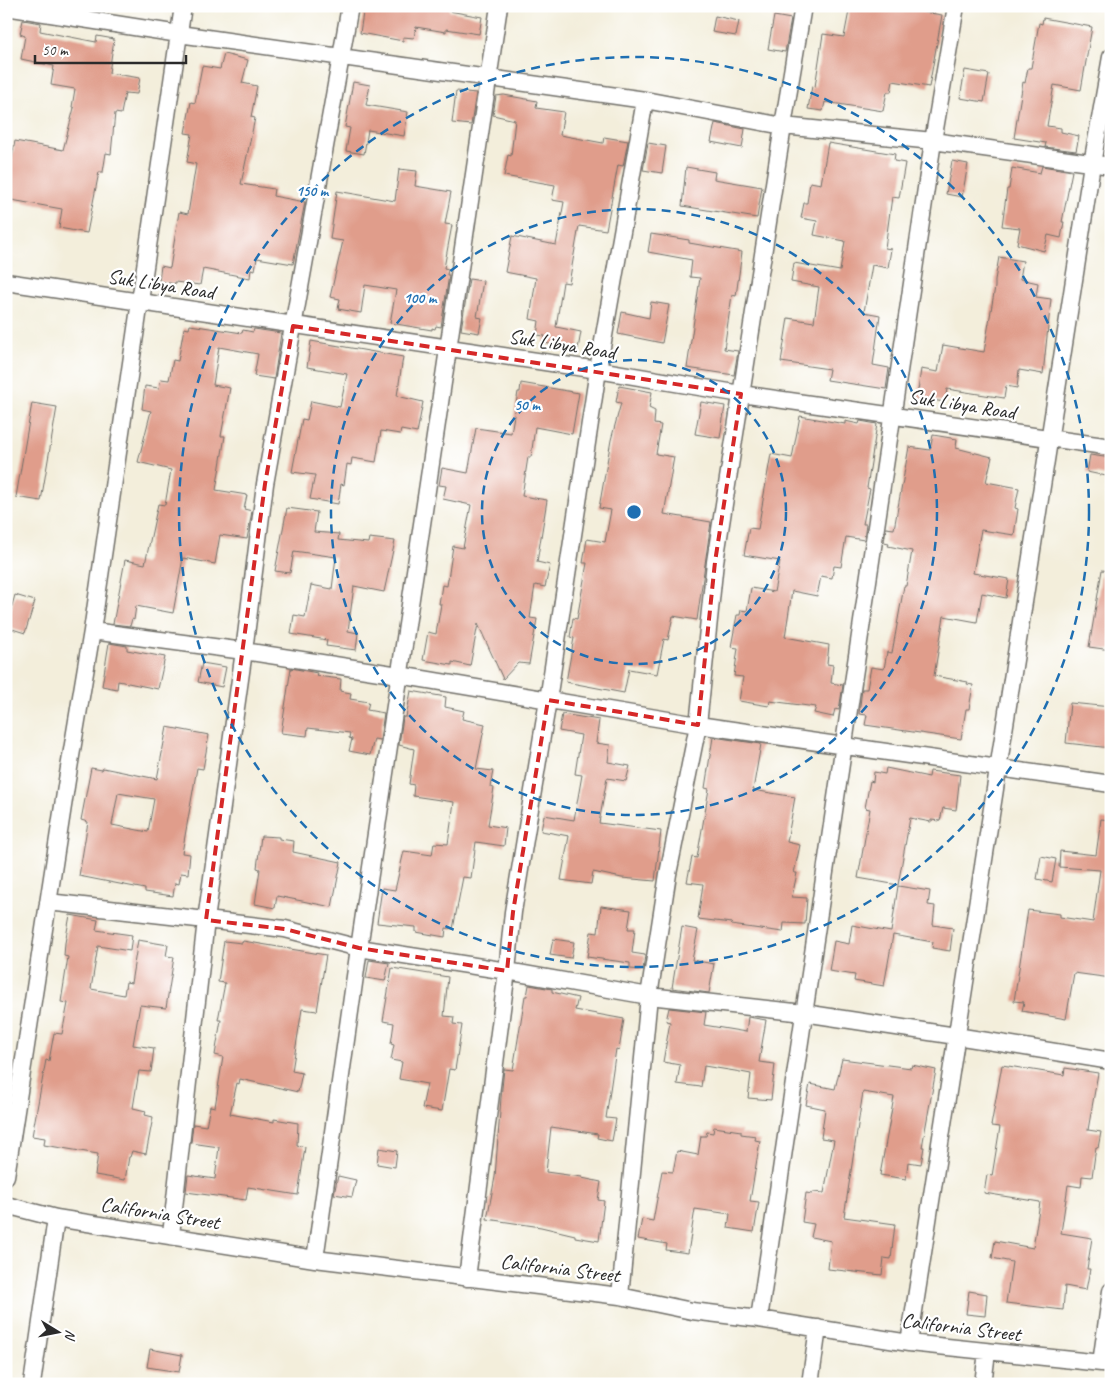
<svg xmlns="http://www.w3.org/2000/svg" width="1117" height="1390" font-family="Caveat,sans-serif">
<rect width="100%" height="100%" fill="#fff"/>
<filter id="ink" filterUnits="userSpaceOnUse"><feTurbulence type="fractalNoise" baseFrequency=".02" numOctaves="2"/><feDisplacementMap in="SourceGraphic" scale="10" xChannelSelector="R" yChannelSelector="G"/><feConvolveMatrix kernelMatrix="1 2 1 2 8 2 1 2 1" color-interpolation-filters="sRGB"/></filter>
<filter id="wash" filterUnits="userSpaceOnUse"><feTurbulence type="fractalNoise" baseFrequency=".0096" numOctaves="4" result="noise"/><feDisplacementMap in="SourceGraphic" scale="20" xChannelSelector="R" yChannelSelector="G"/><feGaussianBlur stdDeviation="1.12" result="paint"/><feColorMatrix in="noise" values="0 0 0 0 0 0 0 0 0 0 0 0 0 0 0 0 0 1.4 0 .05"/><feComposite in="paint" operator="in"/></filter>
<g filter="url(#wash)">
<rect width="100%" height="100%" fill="#f3eedb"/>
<g id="blocks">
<path fill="#e09d8b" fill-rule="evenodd" d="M364,6H450L449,11L482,17L479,34L446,29V32L416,27L414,38L403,37V41L360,33Z
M850,6H924L923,12L942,15L929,87L893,81L891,92H887L883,111L825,102L823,111L808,109L812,86L815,87L823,34L844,37Z
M715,16L739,21L736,36L712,32Z
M774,16L791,19L785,52L768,49Z
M1043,18L1092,27L1081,90L1054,85L1047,126L1061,128V132L1079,136L1076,151L1045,147L1046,143L1014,138L1023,82L1025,83L1028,68H1031L1039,23L1042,24Z
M23,20L41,23L40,31L96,42L97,36L114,39L109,73L140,78L137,94L125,93L121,114L115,113L111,154L106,153L103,172H99L87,233L59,228L62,209L6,199V190L15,141L63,150L74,108L72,107L75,89L51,85L54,66L21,59L25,36L20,34Z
M224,54L248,60L242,83L257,86L251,117L255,118L241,184L274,189L273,196L305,202L293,264L257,258L255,270L251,269L250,278L203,269L200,285L175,282V284L159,281L161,266L170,268L179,212L188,214L196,164L187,162L192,134L185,133L191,102L195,103L202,66L220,69Z
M965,70L989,74L984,102L960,98Z
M353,82L370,85L366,105L408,112L404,136L368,130L364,154L346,151L350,128L345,127Z
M456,91L476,93L471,125L452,123Z
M504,95L537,101L536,108L564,112L560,135L603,143L604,137L628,141L623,166L618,165L606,230L579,226L569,283L563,282L556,327L581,332L578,349L544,343L545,336L537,335L539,321L530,319L536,278L505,272L512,236L556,245L564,202L552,200L555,185L504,176L508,155L511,156L515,120L493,115L496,96Z
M715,123L745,129L742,148L711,142Z
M648,143L666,146L662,173L643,170Z
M828,143L895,154L894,161L905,163L899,198L892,197L885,248L891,249L888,268L872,265L864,312L880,315L873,365L889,368L886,389L827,380L829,369L781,362L788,318L814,322L819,287L791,282L794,263L840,271L845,241L814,235L817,221L801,218L804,203H807L810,182L821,184Z
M952,161L968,164L962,197L946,194Z
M1042,166L1072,171L1062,222H1064L1061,238L1048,235L1044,251L1017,244L1020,228L1002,226L1007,189H1009L1012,168L1040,173Z
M686,167L715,172L714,179L762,187L757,218L682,206Z
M399,169L417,171L415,186L451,192L445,224L452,225L444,268L448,269L447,275H449L441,327L436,326L435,329L432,328V330L390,323L396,290L365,285L361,313L338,309L340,299L330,297L343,241L330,239L337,191L395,201Z
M651,234L689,240V243L742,252L736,296L732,295L724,349L738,351L734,375L687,368L700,278L690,277L692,260L648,252Z
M999,257L1023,261L1020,279L1038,283L1036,297L1051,299L1043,374L1019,370L1017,388L1006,386L1004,398L947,389L945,402L917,398L921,369L938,372L943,345L984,352L995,287V280Z
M469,279L483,281L477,317L482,318L479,333L461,330Z
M651,302L669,305L662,343L618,334L622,312L649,318Z
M190,325L242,333L243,330L253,332L254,329L281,333L274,379L254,376L258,354L219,347L213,385L230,388L221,436H225L216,490L247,495L244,509L252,511L247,539L220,535L215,564L183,558L173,613L136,606L134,620L132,619L130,626L113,624L125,560L145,564L158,504L165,505L171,470L138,462L151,411L142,409L145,386L159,388L161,379L169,380L173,360L178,361L184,328L189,329Z
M311,341L403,357L397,396L423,402L417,433L401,430L400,434L381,431L376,462L352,458L351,465L347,464L344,485L341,484L338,504L310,499L315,475L292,472L302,419L307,420L311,401L340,407L347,374L307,367Z
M521,383L579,393L572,434L535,427L531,457H528L522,496L547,500L537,562L550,565L545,587L535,585L530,618L537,619L529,664L518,663L503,679L478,624L470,666L452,662V665L423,660L428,632L436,634L441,604H439L442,585L447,586L453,546L463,548L471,505L443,499L446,486L439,485L442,468L468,473L476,428L511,433L518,392H520Z
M619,386L652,392L649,408L655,411L654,424L661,425L656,454L674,457L664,514L711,522L697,620L673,616L668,640L664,639L657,674L629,669L624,693L566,682L574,638L570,637L573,618L577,619L587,563H583L587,539L605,542L611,510L599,508L611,440L621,403L616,402Z
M701,402L725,406L720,438L695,434Z
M32,403L57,407L41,501L16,497Z
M800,416L845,424V421L859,424L860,421L877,424L867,488L870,489L863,524H866L864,540L846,537L841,567L834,566L832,578L821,576L817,596L792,591L785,637L829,645L827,664L833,665L831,683L843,685L839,710L835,709L833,717L814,713L816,707L770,701L769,706L739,701L743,677L734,676L738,648L731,647L737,615H740L741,610L747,611L751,588L774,592L780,561L744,555L749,528L758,529L771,454L792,458Z
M933,435L957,439L956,448L992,457L986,482L1019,488L1015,508L1018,509L1014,535L981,530L973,573L1009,579L1006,598L982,593L977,622L944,616L934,676L968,682L967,684L973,685L969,709H966L961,739L865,725L867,715L859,714L862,689H867L871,667L884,669L887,652L892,653L904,586H906L912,551L888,546L889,544L884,543L886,528L894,529L909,447L930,450Z
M1090,455L1111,458V477L1087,472Z
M287,508L317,512L314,532L339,534L338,540L368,543L369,538L395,541L384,592L354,586L348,631L358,633L356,650L326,646L327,640L291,634L294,615L305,617L311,585L332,589L336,557L294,551L290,573L275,571Z
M1102,570L1111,571V650L1089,647Z
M15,595L35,601L25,633L6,627Z
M109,643L127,646V650L165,657L158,689L118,681L117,689L102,686Z
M202,663L226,667L222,687L198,682Z
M291,668L317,673L316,676L341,679L340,691L351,693L350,699L369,702L367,710L384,713L380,740L374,739L370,755L349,751L352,739L349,738L350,733L308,728L307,736L281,733Z
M411,691L446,697L445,707L464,711L462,719L485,724L476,769L493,771L490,787L494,788L488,825L506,828L504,846L476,842L471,878L463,877L453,929L446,928L445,937L416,932V927L377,923L382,888L395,890L404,851L432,855L434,843L448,844L454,802L413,796L414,785L409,784L414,749L399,745L403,717H406Z
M1070,703L1111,707V748L1066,743Z
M562,714L599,720L596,743L610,745L608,762L630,766L626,781L607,778L599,823L661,831L655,881L622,878L593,872L591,884L561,880L569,836L541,831L544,815L574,820L582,775L575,774L581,735L559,731Z
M167,727L209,735L203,769L197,768L182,853L190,854L188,874L181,873L179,884L175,883L173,896L145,892V889L79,876L88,822L81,820L91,768L102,770L103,768L157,779ZM118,793L154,799L148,832L112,825Z
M713,737L761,744L753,790L795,797L787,842L800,845L794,873H797L792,897L807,898L805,924L784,923L783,932L731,925L732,923L698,919L703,884L687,882L692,857L697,858L709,789L705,788Z
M886,768L929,777L930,771L960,775L956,810L943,808L940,821L931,820V822L910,818L898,885L858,878L870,809L865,808L870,781L873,782L874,772L885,774Z
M1101,819L1111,820V978L1074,973L1066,1019L1022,1011L1024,1002L1014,1001L1028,910L1060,914V917L1093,922L1100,870L1059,867L1060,851L1096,855Z
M261,836L279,837V839L294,841L293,852L341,862L332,907L277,896L275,908L255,904L260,869L257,868Z
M1041,856L1056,859L1052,882L1037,879Z
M898,886L930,891L928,905L935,906L933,925L953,928L950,951L932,948L933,942L893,935L884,986L854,981L855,975L829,971L834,941L849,944L852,925L891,932Z
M601,906L631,910L628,929H635L632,953L645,955L643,970L630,969V963L587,957L591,932L598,933Z
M70,915L98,920L96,930L132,935L130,951L98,946L91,989L124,995L126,982L131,983L138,940L168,945L166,956L174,957L166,1008L140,1005L133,1045L154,1048L151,1072L139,1071L133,1108L146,1111L145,1115L153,1117L146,1154L132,1151L130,1157H129L125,1180L95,1175L98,1154L44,1145L45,1138L32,1136L46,1060L49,1061L54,1033L62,1034L68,1003L61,1002L68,957L64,956L65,943Z
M682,927L698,930L692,960L714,964L709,993L672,988Z
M553,939L574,942L571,958L550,955Z
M224,941L242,943L243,941L326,955L317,1011L302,1009L292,1071L302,1073L298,1092L240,1079L239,1084L237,1083L230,1114L274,1122V1119L298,1123L297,1145L305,1147L298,1195L248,1187L246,1200L186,1192L188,1175L215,1179L219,1147L191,1143L193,1124L206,1126L210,1106L215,1107L223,1057L215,1055L221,1020H218L225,983L218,982Z
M369,960L389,963L385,981L366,978Z
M392,968L448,977L444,1016L454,1017L453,1024L462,1025L455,1070L449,1069L442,1111L422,1108L427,1084L399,1079L402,1062L391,1060L394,1045L391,1044L394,1023L383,1021Z
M529,985L552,989V992L578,998L575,1010L624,1019L619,1050L616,1049L606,1118L616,1119L612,1141L597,1138L598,1134L551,1127L546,1172L582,1177V1178L601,1182L598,1200L604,1201L599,1241L575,1237V1235L541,1227L487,1219L495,1177L501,1098L504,1069L513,1070L525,996H527Z
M669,1008L706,1012L704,1025L746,1032L748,1017L766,1020L759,1062L775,1064L771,1100L748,1098L751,1074L735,1071L704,1066L701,1087L677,1084L680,1065L663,1062L670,1022L666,1021Z
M842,1059L911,1068L912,1065L936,1070L922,1147H924L921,1164L908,1162L906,1179L880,1175L894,1097L863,1092L844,1217L895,1224L891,1259L884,1258L882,1275L828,1269L831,1241L811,1237L814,1224L802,1222L806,1193L812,1194L813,1192L824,1193L834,1140L821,1138L825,1109L806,1105L810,1084L835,1089Z
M1002,1065L1064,1075L1065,1068L1098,1073L1088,1130L1101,1132L1098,1148L1096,1147L1092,1177L1082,1176L1081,1187L1068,1185L1061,1233L1092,1238L1087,1269H1090L1086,1290L1065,1286L1063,1310L1006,1303L1012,1262L992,1258L995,1241L1033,1248L1040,1202L984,1193L987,1175L992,1176L1000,1127L991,1126Z
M714,1127L741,1131V1134L756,1136L755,1140L760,1141L750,1201L759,1202L754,1232L728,1228L730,1214L695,1209L688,1253L666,1250L667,1244L638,1239L642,1219L653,1221L662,1171L673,1172L677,1151L698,1155L701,1136H706L707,1132L713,1133Z
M379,1148L397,1151L395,1167L377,1164Z
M338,1176L356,1180L352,1197L334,1194Z
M969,1291L987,1294L985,1316L966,1314Z
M150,1349L182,1355L179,1372L147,1367Z"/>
</g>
</g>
<g filter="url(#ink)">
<use href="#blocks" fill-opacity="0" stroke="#716f69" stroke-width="1"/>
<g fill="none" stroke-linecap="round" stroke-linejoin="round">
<g stroke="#716f69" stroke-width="19">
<path id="street" d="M6,7L179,34L645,100L783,126L933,141L1111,166
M6,282L598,370L741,394L1111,447
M92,631L244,651L399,675L698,725L1111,784
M48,902L285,929L359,948L507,971L649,996L804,1013L956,1036L1111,1061
M6,1176L67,780L92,631L183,6
M6,1205L56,1218L315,1259L620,1296L692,1311L759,1319L909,1343L1111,1364
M171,1235L206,920L244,651L265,484L350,6
M315,1259L359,948L499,6
M467,1278L507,971L513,912L548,700L598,370L645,100
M620,1296L649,996L668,874L698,725L715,562L783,126L803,6
M759,1319L933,141L956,6
M909,1343L1092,164L1111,57
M1101,1363L1111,1291
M32,1384L56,1218
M810,1384L818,1328
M983,1384L987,1352"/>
</g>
<use href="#street" stroke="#fff" stroke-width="16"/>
</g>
</g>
<path fill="none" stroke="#d62828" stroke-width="4" stroke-dasharray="10 6" stroke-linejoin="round" d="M293,326L741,394L715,562L698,725L548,700L513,912L507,971L359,948L285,929L206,920L265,484Z"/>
<g fill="none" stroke="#1f6fb2" stroke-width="2.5" stroke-dasharray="9 6">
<circle cx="634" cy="512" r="152"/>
<circle cx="634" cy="512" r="303"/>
<circle cx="634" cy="512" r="455"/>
</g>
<g text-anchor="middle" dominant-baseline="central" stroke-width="4.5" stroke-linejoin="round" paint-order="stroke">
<g font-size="21" fill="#2b2b2b" stroke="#fff">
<text transform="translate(161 284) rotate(9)">Suk Libya Road</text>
<text transform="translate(562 344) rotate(9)">Suk Libya Road</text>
<text transform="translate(962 404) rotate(9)">Suk Libya Road</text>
<text transform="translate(160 1213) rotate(9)">California Street</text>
<text transform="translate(560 1268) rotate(7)">California Street</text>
<text transform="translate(961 1327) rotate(7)">California Street</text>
</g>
</g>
<circle cx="634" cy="512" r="8" fill="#1f6fb2" stroke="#fff" stroke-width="2.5"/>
<g font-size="15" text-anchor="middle" font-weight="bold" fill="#1f6fb2" stroke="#fff" stroke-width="4.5" stroke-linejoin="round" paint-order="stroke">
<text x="312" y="196">150 m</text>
<text x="420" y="303">100 m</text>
<text x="527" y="410">50 m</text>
</g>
<rect width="1117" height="1390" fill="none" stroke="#fff" stroke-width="25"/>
<g transform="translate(58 1332) rotate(100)" stroke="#ffffff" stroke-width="4" paint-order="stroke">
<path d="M0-4L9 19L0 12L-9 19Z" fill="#2b2b2b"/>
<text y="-8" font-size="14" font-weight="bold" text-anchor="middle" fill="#2b2b2b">N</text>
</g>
<path d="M35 55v8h151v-8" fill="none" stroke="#2b2b2b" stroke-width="2.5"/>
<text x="42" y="55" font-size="15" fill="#2b2b2b" stroke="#ffffff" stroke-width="4" paint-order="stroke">50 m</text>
</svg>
